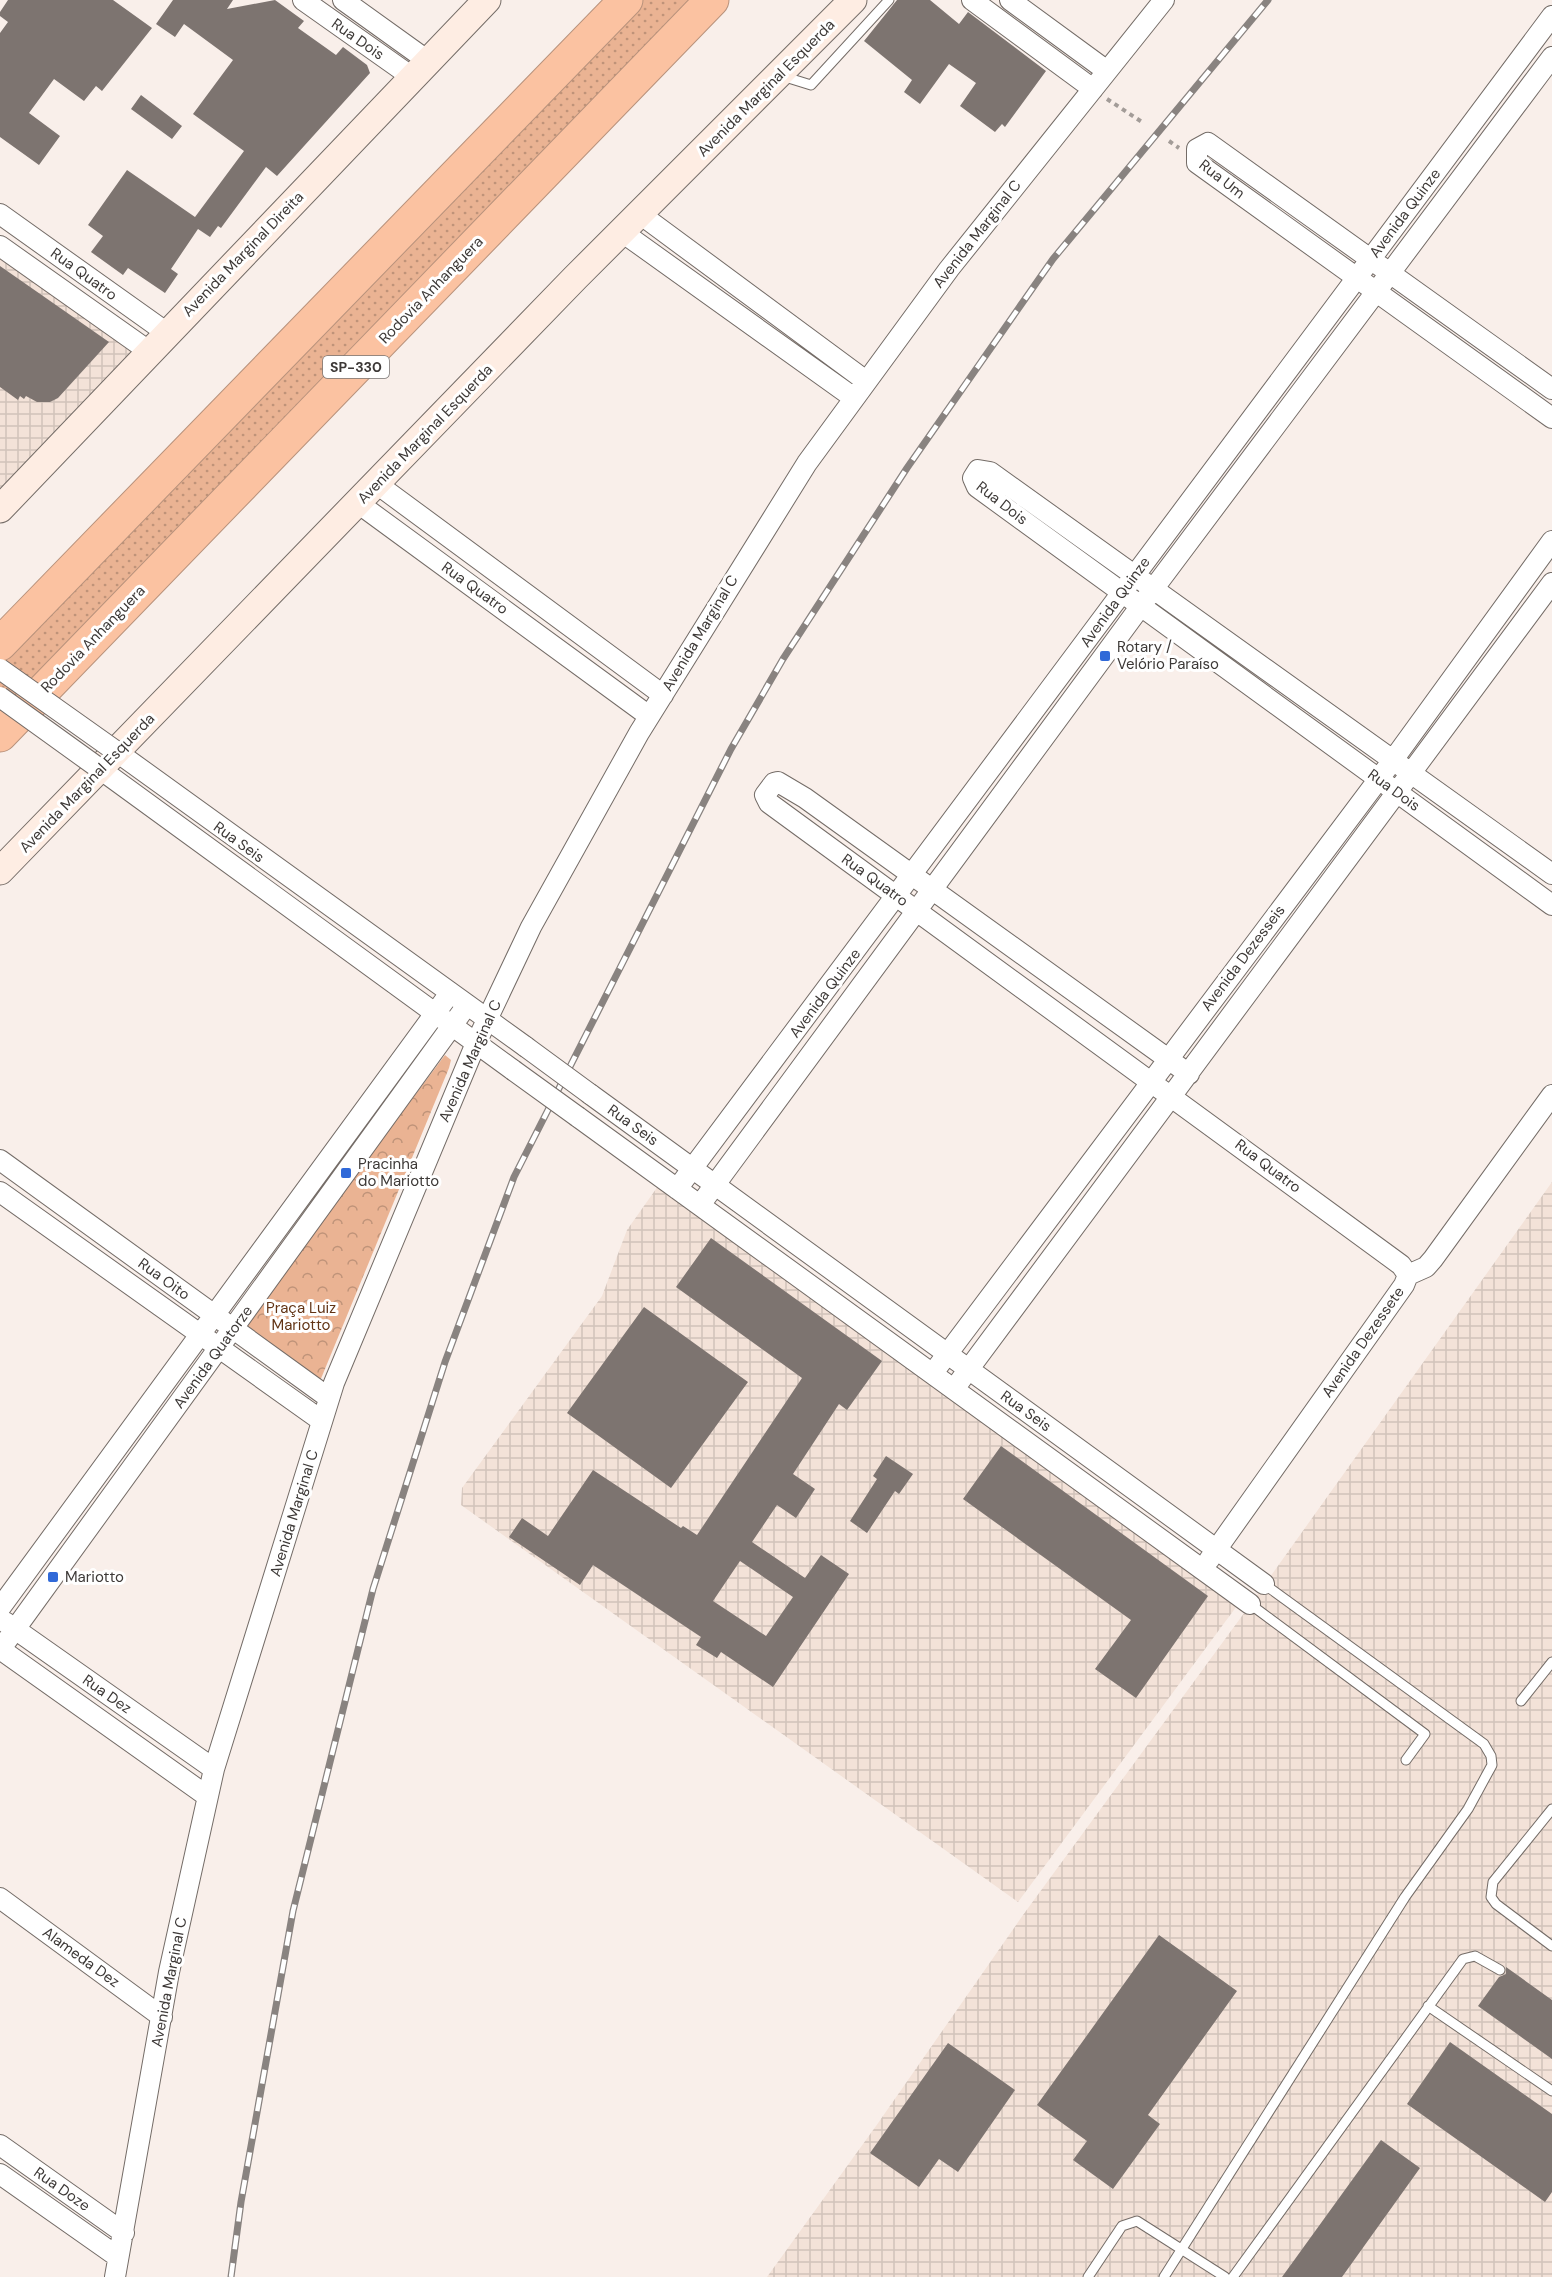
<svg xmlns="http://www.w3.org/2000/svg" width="1552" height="2277" font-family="'DM Sans',sans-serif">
<defs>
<pattern id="industrial-grid" width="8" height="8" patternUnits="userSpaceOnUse" patternTransform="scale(1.5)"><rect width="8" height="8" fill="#f3e2d8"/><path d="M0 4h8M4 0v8" fill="none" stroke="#d1c3ba"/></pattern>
<pattern id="grass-dots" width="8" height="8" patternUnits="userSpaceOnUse" patternTransform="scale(1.5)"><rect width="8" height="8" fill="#eab393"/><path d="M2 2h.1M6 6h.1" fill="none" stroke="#bf9379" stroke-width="1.8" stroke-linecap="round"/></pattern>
<pattern id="park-crowns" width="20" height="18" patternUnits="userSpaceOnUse" patternTransform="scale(1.5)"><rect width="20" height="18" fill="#eab393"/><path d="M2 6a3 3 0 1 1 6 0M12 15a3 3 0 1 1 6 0" fill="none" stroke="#bf9379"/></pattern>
</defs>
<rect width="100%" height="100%" fill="#f9efea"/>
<path fill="url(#industrial-grid)" d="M0,246L149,352L0,508Z
M663,1179L1242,1599L1018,1902L461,1505L462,1488L602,1296L627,1230Z
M1552,1182V2277H767L876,2126L1023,1915L1250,1605Z"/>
<path fill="url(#grass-dots)" d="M642,0H696L0,716V663Z"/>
<path fill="url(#park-crowns)" d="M445,1055L451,1060L449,1068L320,1381L242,1326Z"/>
<path fill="#7d7470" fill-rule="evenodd" d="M8,0H113L152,28L102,91L96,86L84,101L54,79L29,113L60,136L39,165L0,137V33L8,22L0,16V12Z
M173,0H233L227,9L275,0L304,21L298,28L336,55L343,47L367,65L370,73L277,176L266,167L221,228L218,226L210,237L198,229L171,269L178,274L165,293L128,268L123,275L91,252L103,236L88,225L127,170L195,217L244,151L193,114L233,60L184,24L175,37L156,24Z
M897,0H930L959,24L968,12L1046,71L1005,127L1002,124L995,132L960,106L976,83L949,64L920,104L904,92L912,80L864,41Z
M141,95L182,126L172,139L131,109Z
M0,266L109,342L58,398L50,402H37L26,396L24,399L20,396L18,400L0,387Z
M711,1238L882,1361L847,1410L839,1404L793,1474L815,1489L796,1518L777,1505L752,1542L805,1578L821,1555L849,1574L773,1687L721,1652L717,1658L696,1645L701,1637L593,1565L580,1585L509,1537L522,1518L548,1536L593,1470L681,1528L683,1526L697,1535L802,1378L676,1287ZM740,1561L793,1597L766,1636L713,1601Z
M644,1307L748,1382L671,1488L567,1413Z
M1001,1446L1208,1596L1136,1698L1095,1669L1131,1620L963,1499Z
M886,1456L913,1474L899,1494L895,1491L867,1533L850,1521L877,1479L873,1476Z
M1159,1935L1237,1991L1148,2115L1160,2124L1113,2189L1073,2160L1087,2141L1037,2105Z
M1506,1967L1552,2000V2059L1478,2006L1499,1977L1506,1974Z
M1450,2042L1552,2114V2192L1545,2202L1407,2104Z
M948,2043L1015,2090L958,2172L939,2159L919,2187L870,2153Z
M1381,2140L1420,2168L1342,2277H1282Z"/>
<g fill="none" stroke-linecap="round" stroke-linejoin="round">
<g stroke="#746c67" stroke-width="11">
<path id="service" d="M782,76L811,85L889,0
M1250,1604L1425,1734L1406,1760
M1521,1701L1552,1662
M1552,1809L1493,1882L1491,1897L1496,1904L1552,1946
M1428,2006L1552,2091
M1088,2277L1122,2226L1137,2221L1225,2277
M1164,2277L1405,1897L1468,1809L1492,1765L1491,1756L1484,1744L1264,1584
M1233,2277L1463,1959L1475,1956L1500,1970"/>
</g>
<g stroke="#746c67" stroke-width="22">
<path id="minor" d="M303,0L412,77
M343,0L428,61
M972,0L1093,89
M1010,0L1107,71
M0,214L167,333
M640,214L866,381
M622,232L854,398
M0,246L150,352
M1552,389L1208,143L1197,149V163L1552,418
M377,484L663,695
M358,503L649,716
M117,752L526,1047
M100,769L513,1070
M1552,874L990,472L978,470L973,478L977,487L1552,905
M1189,1074L805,798L778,782L774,783L765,795L769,803L1401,1265L1408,1275
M590,1094L1264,1584
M578,1117L1250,1604
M0,1160L329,1398
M677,1189L1552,16
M0,1192L322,1421
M700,1205L1154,588L1552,57
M1408,1275L1426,1267L1433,1259L1552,1095
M933,1373L1393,760L1552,541
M954,1389L1552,583
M1209,1560L1404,1285L1408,1275
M0,1608L450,993
M5,1622L214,1769
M0,1649L207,1796
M0,1650L467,1005
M0,1898L162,2017
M0,2145L124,2233
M0,2174L118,2257
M115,2277L169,1972L214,1769L334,1383L476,1043L531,927L639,733L807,463L949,269L1164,0"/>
</g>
<g stroke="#746c67" stroke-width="29">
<path id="secondary" d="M0,509L487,0
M0,871L575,278L853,0"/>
</g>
<g stroke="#b8927c" stroke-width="35">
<path id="motorway" d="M0,644L626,0
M0,735L712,0"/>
</g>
<path stroke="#a39c98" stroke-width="4" stroke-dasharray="4.5 4.5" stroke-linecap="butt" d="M1107,99L1142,122
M1169,141L1179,148"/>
<use href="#service" stroke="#fff" stroke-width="9"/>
<use href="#minor" stroke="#fff" stroke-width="20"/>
<use href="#secondary" stroke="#feede3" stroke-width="27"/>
<use href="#motorway" stroke="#fbc2a1" stroke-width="33"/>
<g stroke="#898380" stroke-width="7">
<path id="rail" d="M231,2277L241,2202L293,1911L373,1589L445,1362L514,1177L731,749L783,659L907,468L1053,259L1268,0"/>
</g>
<use href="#rail" stroke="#fff" stroke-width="4.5" stroke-dasharray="14" stroke-linecap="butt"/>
<g stroke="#746c67" stroke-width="22" stroke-linecap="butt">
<path id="minor-bridge" d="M0,669L117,752
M0,697L100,769
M526,1047L590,1094
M513,1070L578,1117"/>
</g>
<use href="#minor-bridge" stroke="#fff" stroke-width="20"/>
</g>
<g fill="#3069d8" stroke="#fff" stroke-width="2">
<rect x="1099" y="650" width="12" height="12" rx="3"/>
<rect x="340" y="1167" width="12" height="12" rx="3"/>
<rect x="47" y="1571" width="12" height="12" rx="3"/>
</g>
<g text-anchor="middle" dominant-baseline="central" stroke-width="6" stroke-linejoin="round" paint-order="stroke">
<rect fill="#fff" stroke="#777473" stroke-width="1.5" x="323" y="356" width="66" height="22" rx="4.5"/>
<g font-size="14" font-weight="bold" fill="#3d3937">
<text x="356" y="367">SP-330</text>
</g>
<g font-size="15" fill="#3d3937" stroke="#fff">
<text transform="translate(358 39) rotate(35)">Rua Dois</text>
<text transform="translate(766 88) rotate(-45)">Avenida Marginal Esquerda</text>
<text transform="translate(1222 179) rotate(38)">Rua Um</text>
<text transform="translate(1405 213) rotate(-53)">Avenida Quinze</text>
<text transform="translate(977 234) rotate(-52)">Avenida Marginal C</text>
<text transform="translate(243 254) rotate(-46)">Avenida Marginal Direita</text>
<text transform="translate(84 274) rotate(36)">Rua Quatro</text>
<text transform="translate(431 290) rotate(-46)">Rodovia Anhanguera</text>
<text transform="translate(425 434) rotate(-46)">Avenida Marginal Esquerda</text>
<text transform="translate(1002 503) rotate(38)">Rua Dois</text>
<text transform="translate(475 588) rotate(36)">Rua Quatro</text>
<text transform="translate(1115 602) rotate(-54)">Avenida Quinze</text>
<text transform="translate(700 633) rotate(-59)">Avenida Marginal C</text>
<text transform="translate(93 639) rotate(-46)">Rodovia Anhanguera</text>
<text transform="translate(87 783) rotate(-46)">Avenida Marginal Esquerda</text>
<text transform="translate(1394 790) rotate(36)">Rua Dois</text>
<text transform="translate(239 842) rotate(36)">Rua Seis</text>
<text transform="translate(875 880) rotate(36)">Rua Quatro</text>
<text transform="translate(1243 958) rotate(-53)">Avenida Dezesseis</text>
<text transform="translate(825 993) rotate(-53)">Avenida Quinze</text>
<text transform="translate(470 1061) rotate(-66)">Avenida Marginal C</text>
<text transform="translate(633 1125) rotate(36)">Rua Seis</text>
<text transform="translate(1268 1166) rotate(37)">Rua Quatro</text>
<text transform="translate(164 1279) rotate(36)">Rua Oito</text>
<text transform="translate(1363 1342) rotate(-55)">Avenida Dezessete</text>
<text transform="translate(213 1357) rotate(-54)">Avenida Quatorze</text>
<text transform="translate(1026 1411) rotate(36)">Rua Seis</text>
<text transform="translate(294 1513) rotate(-73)">Avenida Marginal C</text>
<text transform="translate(107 1694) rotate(35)">Rua Dez</text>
<text transform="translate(81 1957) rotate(36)">Alameda Dez</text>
<text transform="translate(169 1982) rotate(-79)">Avenida Marginal C</text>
<text transform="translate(62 2189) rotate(35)">Rua Doze</text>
</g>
<g font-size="15" fill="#3d3937" stroke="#fff" text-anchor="start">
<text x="1117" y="647">Rotary /<tspan x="1117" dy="17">Velório Paraíso</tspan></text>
<text x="358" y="1164">Pracinha<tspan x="358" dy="17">do Mariotto</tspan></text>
<text x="65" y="1577">Mariotto</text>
</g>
<g font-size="15" fill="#623415" stroke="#fff">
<text x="301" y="1308">Praça Luiz<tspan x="301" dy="17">Mariotto</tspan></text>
</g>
</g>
</svg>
